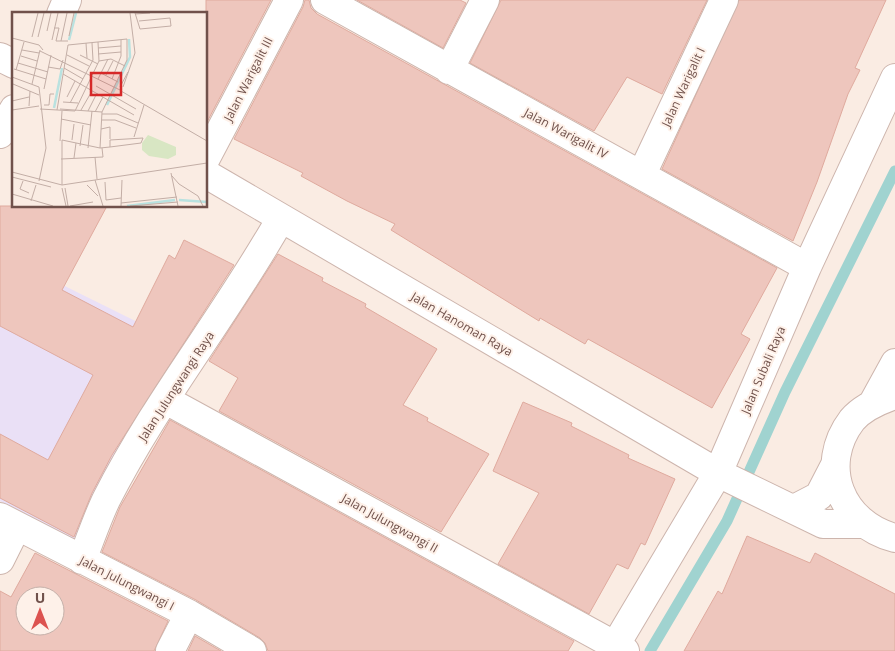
<svg xmlns="http://www.w3.org/2000/svg" width="895" height="651" font-family="'Open Sans',sans-serif">
<rect width="100%" height="100%" fill="#faece3"/>
<path fill="#eae0f6" d="M0,254L196,351L74,542L0,501Z"/>
<g fill="none" stroke-linecap="round" stroke-linejoin="round">
<path stroke="#a0d3d0" stroke-width="11" d="M650,651L727,521L785,392L895,171"/>
</g>
<path fill="#eec6bd" stroke="#dfaa9e" fill-rule="evenodd" d="M206,0H271L206,124Z
M305,0H309L311,8L317,14L777,268L741,334L750,339L712,408L588,339L585,344L540,318L539,321L391,230L395,224L347,201L301,176L303,173L234,139L303,7Z
M357,0H460L466,3L443,48Z
M501,0H707L662,94L627,77L594,131L470,63Z
M739,0H886L855,68L860,70L848,94L817,182L793,241L662,169Z
M0,206H107L62,290L133,327L169,255L175,259L184,240L234,265L112,455L92,493L74,537L0,498V434L48,460L93,375L0,326Z
M278,254L323,278L322,281L366,304L365,307L437,349L403,405L428,418L427,421L489,454L441,532L219,411L238,378L209,361Z
M523,402L572,423L571,426L629,455L628,458L675,479L645,545L641,543L628,569L617,564L589,614L498,564L539,493L493,471Z
M170,420L574,641L568,651H268L265,643L260,638L196,600L102,552L120,507Z
M747,536L810,563L815,553L895,594V651H684L718,591L722,594Z
M35,553L168,621L154,651H0V591L11,597ZM25,596H55V626H25Z
M195,636L221,651H188Z"/>
<g fill="none" stroke-linecap="round" stroke-linejoin="round">
<g stroke="#cdb5ad" stroke-width="30">
<path id="street" d="M325,0L807,267
M61,14L67,0
M0,57L14,64
M449,70L485,0
M0,134L14,109
M206,158L289,0
M206,174L718,473L823,524H863
M642,174L724,0
M895,395C880,400 863,407 852,420C817,466 841,524 895,538
M166,400L625,651
M873,403L895,363
M794,509L819,496L835,465
M0,517L189,614L252,651
M0,560L17,526
M82,560C90,540 97,519 106,500C156,401 227,314 281,218
M170,651L189,614
M612,651L718,473L807,267L895,78"/>
</g>
<use href="#street" stroke="#fff" stroke-width="28"/>
</g>
<g text-anchor="middle" dominant-baseline="central" stroke-width="4" stroke-linejoin="round" paint-order="stroke">
<g font-size="12" fill="#70514b" stroke="#fef1e9">
<text transform="translate(248 79) rotate(-63)">Jalan Warigalit III</text>
<text transform="translate(683 87) rotate(-65)">Jalan Warigalit I</text>
<text transform="translate(566 133) rotate(28)">Jalan Warigalit IV</text>
<text transform="translate(462 324) rotate(30)">Jalan Hanoman Raya</text>
<text transform="translate(763 370) rotate(-67)">Jalan Subali Raya</text>
<text transform="translate(176 386) rotate(-57)">Jalan Julungwangi Raya</text>
<text transform="translate(390 523) rotate(29)">Jalan Julungwangi II</text>
<text transform="translate(127 583) rotate(27)">Jalan Julungwangi I</text>
</g>
</g>
<g transform="translate(12 12)">
<rect width="195" height="195" fill="#faece3"/>
<path d="M136,123L164,135V143L156,147L137,144L130,138V131Z" fill="#d8e6c3"/>
<path fill="none" stroke="#b9e2e0" stroke-width="2.5" d="M57,28L64,1M95,93L118,45L117,27M42,96L50,56M167,188L195,190M115,194L163,188"/>
<path fill="none" stroke="#c3aea6" stroke-width="1" d="M123,1L128,17L159,14L158,6L127,9M123,2L138,1M42,16H47L44,29H56M35,19L39,1M57,24L62,1M20,25L26,1M26,25L32,1M0,26L27,33L31,38M40,28L46,1M49,29L55,1M86,30L87,49M74,31L75,46M86,36L109,34M10,38L27,41M28,39L108,78M86,42L109,40M55,43L77,54M68,43L86,52M9,44L25,49M6,51L36,60M36,55L48,57L51,48M52,56L71,67M2,57L34,67M4,58L12,30M89,61L106,70M51,62L122,103M94,63L101,49M0,65L27,75L34,136L27,169M86,67L96,47M100,67L109,44V28M1,72L27,83M20,72L28,38M84,74L124,97M108,75L116,60M111,75L123,41L118,1M32,77L39,43M109,79L195,129M55,85L63,69M0,89L17,85M51,90L66,91M58,91L81,48L80,31M32,93H37L38,82H42M17,94L18,79M28,97L63,99L87,49L99,47L113,54M48,97L90,100M0,98L27,94M45,98L56,33L115,27V48L90,100L88,136M69,98L80,79M76,99L85,81M83,100L91,85M90,102H105L126,111M49,107L79,113M90,108H103L124,116M89,117L98,115V127M122,125L132,93M60,128L62,112M48,129L50,99M68,134L71,113M76,136L80,99M83,145L85,167M62,146L64,131M49,147L91,145L90,136M0,160L50,173L195,151M159,161L166,194M160,164L167,172L186,184L191,194M0,165L39,175M83,168L91,194M11,169L8,177L17,181M93,170L94,188L109,186M50,173V128L88,136L98,135L129,131L131,126L98,128V135M75,173L86,184M50,176L54,194M53,176L56,194M0,182L41,194M19,189L24,173M109,191L165,185M58,194L81,190M109,194L110,168M118,194L166,190"/>
<path fill="#d62828" fill-opacity="0.15" stroke="#d62828" stroke-width="2.5" d="M79,61H109V83H79Z"/>
<rect width="195" height="195" fill="none" stroke="#70514b" stroke-width="2.5"/>
</g>
<g transform="translate(40 611)"><circle r="24" fill="#fef1e9" stroke="#c5b1aa"/>
<path d="M0-4L9 19L0 12L-9 19Z" fill="#dc5350"/>
<text y="-8" font-size="14" font-weight="bold" text-anchor="middle" fill="#70514b">U</text>
</g>
</svg>
